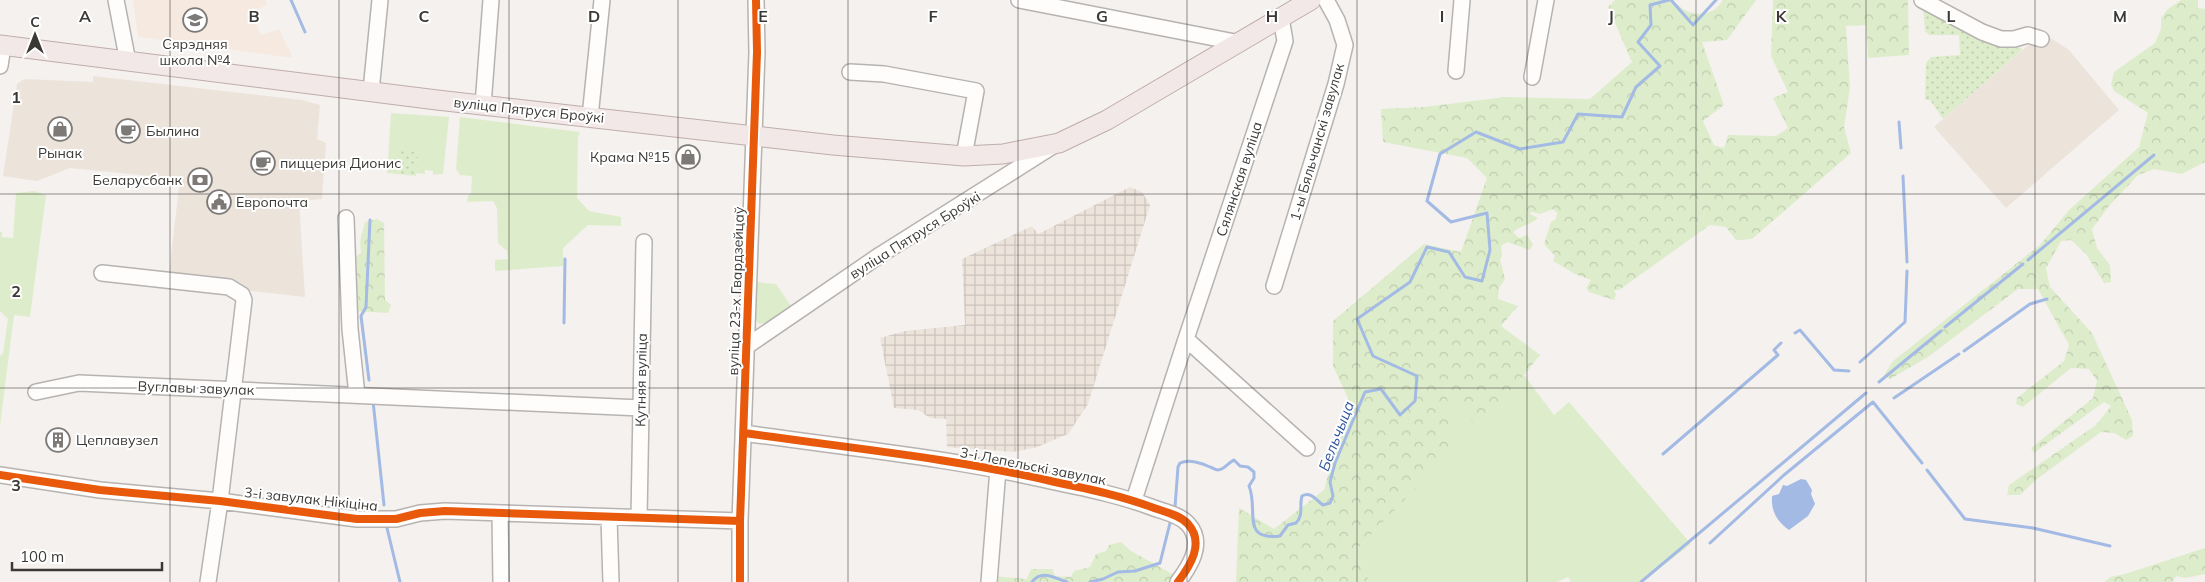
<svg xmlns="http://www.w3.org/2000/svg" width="2205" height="582" font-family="Mulish,sans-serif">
<defs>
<pattern id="industrial-grid" width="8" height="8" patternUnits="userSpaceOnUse" patternTransform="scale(1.25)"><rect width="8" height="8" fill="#ece3db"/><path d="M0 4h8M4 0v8" fill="none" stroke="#cbc4bd"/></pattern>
<pattern id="forest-crowns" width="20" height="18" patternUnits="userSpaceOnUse" patternTransform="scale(1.25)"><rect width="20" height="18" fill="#ddedcb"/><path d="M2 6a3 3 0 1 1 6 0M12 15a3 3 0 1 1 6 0" fill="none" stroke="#bfccaf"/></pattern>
<pattern id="park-dots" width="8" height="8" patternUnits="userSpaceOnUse" patternTransform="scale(1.25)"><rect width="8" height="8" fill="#ddedcb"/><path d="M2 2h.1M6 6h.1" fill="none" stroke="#bfccaf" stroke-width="1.8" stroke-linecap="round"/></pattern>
</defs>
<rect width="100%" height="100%" fill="#f5f1ee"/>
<path fill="#ece3db" d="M2046,35L2069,50L2119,110L2006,208L1934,127L2033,41Z
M93,76L302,100L320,105L317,139L326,143L322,199L299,201L305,297L251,291L242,284L230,279L169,273L180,179L70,168L37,181L3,176L17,84L24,79L93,82Z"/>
<path fill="url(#industrial-grid)" d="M1130,187L1142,192L1150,205L1088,404L1068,434L1037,447L1013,452L947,447L946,419L930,418L918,410L894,408L880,338L905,331L965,325L962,259L1032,226L1038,234Z"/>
<path fill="#f6eae0" d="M133,0H265L267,5L251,12L261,35L279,29L293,58L138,37Z"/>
<path fill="#ddedcb" d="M391,113L449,117L443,174L433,175V171L425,170V174L416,173L418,152L401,151L398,174L387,173Z
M460,117L580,132L578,137L577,198L589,211L621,217V226L588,225L563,248V266L495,271V260L508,259L507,251L498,243L497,208L493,201L467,202L468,196L471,194L472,176L460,175L456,169Z
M34,191L46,195L30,317L14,315L0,426V356L3,353L8,319L0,311V232H2V237L13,238L16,193Z
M755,282L776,284L791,306L768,322L759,324L754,318Z
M1524,375L1554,415L1569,402L1691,544L1642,582H1571L1568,577L1557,582H1370L1354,552L1452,450L1446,385L1479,430Z"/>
<path fill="url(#forest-crowns)" d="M1615,0H1673C1682,12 1701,19 1715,9C1718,7 1721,3 1723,0H1756L1727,40L1702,42L1724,105L1703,121L1714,145L1724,148L1728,135L1776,136L1788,128L1773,98L1788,92L1771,56L1773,0H1908L1909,55L1868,58L1866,25L1846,26L1850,88L1844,127L1851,153L1752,239L1736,240L1726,227L1710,225L1619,290H1614L1616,294L1614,300L1589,292L1586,288L1591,280L1575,274L1553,261L1555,256L1544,244L1551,222L1556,219L1557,213L1553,209L1540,214L1531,212L1530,214L1538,218C1531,225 1521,225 1513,232L1519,238L1527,235L1533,244L1530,250L1507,242L1501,246L1502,255L1500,260L1505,279L1499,288L1498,299L1518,306L1501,326L1540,355L1479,431L1446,386L1453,450L1354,552L1370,582H1236L1239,508L1274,529L1324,490L1348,398L1333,366V321L1424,244L1461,252L1487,178L1467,158L1383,142L1381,109L1424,107L1505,97L1590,99L1632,62L1608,7Z
M2181,0H2198V8L2205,9V162L2182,174L2154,169L2138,175L2109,206L2092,229L2097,248L2110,265L2111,282L2104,283L2086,254L2071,240L2061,241L2046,268L2050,287L2092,333L2132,420L2133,436L2126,440L2114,433L2101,432L2037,479L2020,495H2007L2009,485L2096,425L2111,406L2104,402L2034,453L2031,448L2093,398L2097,381L2089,369L2071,368L2023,407L2016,404L2017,398L2064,361L2069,345L2038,289H2018L1928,357L1890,379L1884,375L1893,361L2040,245L2069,210L2139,147L2148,113L2114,91L2111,84L2114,72L2155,43L2161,29V18L2168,9Z
M377,219L384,223L385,300L391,305L388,313L355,311L354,257L361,254L360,241L365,222Z
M1121,542L1131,551L1187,582H992L993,576L1027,579L1031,569H1052L1055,576L1071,577L1074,571L1090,567L1096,554L1106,551L1109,545Z
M2205,548V574L2185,578L2176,576L2172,582H2105L2110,577L2125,574Z"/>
<path fill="url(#park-dots)" d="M1923,7C1955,24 1986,46 2022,48L2021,51L1943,119L1930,100H1925L1926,63L1931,57L1960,55L1959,35H1929L1925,31Z
M400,150L418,152L416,176L398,174Z"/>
<path fill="#a3bae4" d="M1801,479L1806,480L1812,490L1811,494L1815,504L1808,516L1789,530C1777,521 1771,512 1772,496L1779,494L1783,485L1787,486Z"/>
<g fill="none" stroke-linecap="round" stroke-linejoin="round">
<path stroke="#a3bae4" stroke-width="3" d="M291,0L305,32
M1671,0L1693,25L1716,0
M1899,122L1901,148
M1903,176L1907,262
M2028,260L2154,155
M564,323L565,259
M1945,327L2023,264
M1795,333L1800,330L1834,370L1849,371
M1964,351L2030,304L2047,299
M1860,362L1905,322L1907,271
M369,380L361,316L366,307L370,220
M1879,382L1941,331
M1894,398L1959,354
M373,401L384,505
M1663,454L1778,355L1774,350L1781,343
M1927,470L1965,519L2033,528L2110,546
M1175,507L1178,467L1180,463C1189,459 1202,463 1210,467C1213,468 1215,470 1218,470C1224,470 1229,462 1234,460L1240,466L1248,467L1254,472V478L1249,486C1259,510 1240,541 1280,536L1288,525L1296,523C1304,515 1299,505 1302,496C1311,491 1316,500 1323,505L1330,503L1333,496L1330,482L1335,463L1365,392L1381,389L1400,415L1415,401L1417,376L1373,356L1357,319L1410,282L1427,247L1449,252L1465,277L1482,281L1490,250L1487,213L1451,222L1427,201L1440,154L1476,132L1520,149L1563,142L1578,114L1622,117L1636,87L1660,66L1638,42L1651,25L1650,5L1669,0
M387,528L400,582
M1710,543L1784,475L1873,402L1922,463
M1032,582C1042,569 1054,578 1067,582
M1090,582L1103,579L1118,572L1135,571L1160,563L1170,523
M1641,582L1866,393"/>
<g stroke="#b6b3b1" stroke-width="18">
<path id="minor" d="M116,0L128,62
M1019,0L1240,43
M1922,0L1982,32L2001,39H2014L2028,35L2041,39
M0,66L3,46
M1456,71L1462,0
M850,72L884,74L976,91L964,156
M1532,77L1546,0
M371,91L380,0
M483,105L491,0
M590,117L602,0
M346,218L350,329L357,395
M102,273L229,287L242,295L244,300L220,501L208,582
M1274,286L1336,84L1345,45L1337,20L1326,0
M1186,339L1307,448
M747,346L880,255L1053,146
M36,392L79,383L641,408
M744,433C848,448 953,458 1055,482C1089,489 1122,496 1154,508C1165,512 1180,515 1188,524C1205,543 1190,566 1178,582
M0,475L100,490L220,501L357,519H396L420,513L445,511L740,521
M1134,500L1186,339L1285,41L1281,18
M500,513L501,582
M609,518L611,582
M639,518L644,242
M740,582V521L757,52L756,0
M989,582L998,469"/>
</g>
<g stroke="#bfadab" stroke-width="21">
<path id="major" d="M0,45L437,100L833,145L964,156L1003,154L1059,143L1107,120L1311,0"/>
</g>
<use href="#minor" stroke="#fefdfc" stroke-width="15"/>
<use href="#major" stroke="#f2e8e7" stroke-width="19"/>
<g stroke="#fff" stroke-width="11">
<path id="cycleway" d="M744,433C848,448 953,458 1055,482C1089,489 1122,496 1154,508C1165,512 1180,515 1188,524C1205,543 1190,566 1178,582
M0,475L100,490L220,501L357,519H396L420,513L445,511L740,521
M740,582V521L757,52L756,0"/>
</g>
<use href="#cycleway" stroke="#e8590c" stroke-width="8"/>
</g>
<path fill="none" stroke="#3b3936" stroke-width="1" stroke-opacity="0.55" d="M170,0V582M339,0V582M509,0V582M678,0V582M848,0V582M1018,0V582M1187,0V582M1357,0V582M1527,0V582M1696,0V582M1866,0V582M2035,0V582M0,194H2205M0,388H2205"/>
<defs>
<g id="school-ring" transform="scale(1.25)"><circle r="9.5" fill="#fff" stroke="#7c7976" stroke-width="1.5"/><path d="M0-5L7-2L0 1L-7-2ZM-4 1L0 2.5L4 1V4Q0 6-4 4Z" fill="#7c7976"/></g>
<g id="shop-ring" transform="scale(1.25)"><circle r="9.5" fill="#fff" stroke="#7c7976" stroke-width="1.5"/><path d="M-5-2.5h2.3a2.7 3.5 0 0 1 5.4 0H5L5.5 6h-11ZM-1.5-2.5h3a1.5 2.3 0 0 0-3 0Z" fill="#7c7976"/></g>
<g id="cafe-ring" transform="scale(1.25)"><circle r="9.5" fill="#fff" stroke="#7c7976" stroke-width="1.5"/><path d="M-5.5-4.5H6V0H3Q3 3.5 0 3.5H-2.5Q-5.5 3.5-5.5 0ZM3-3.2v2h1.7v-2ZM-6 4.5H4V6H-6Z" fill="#7c7976"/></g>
<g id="bank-ring" transform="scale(1.25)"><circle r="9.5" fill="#fff" stroke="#7c7976" stroke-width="1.5"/><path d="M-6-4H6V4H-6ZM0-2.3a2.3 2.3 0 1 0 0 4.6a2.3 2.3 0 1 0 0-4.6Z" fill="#7c7976"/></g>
<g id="civic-ring" transform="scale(1.25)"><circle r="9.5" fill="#fff" stroke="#7c7976" stroke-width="1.5"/><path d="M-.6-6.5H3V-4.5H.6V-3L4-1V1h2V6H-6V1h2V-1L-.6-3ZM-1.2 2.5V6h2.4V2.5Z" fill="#7c7976"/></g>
<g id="building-ring" transform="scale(1.25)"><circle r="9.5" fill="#fff" stroke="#7c7976" stroke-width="1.5"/><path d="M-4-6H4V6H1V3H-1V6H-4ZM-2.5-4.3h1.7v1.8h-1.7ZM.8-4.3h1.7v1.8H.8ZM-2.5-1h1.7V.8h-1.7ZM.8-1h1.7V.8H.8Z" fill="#7c7976"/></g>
</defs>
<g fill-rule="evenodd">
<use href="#school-ring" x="195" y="20"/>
<use href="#shop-ring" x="60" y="129"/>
<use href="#cafe-ring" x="128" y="131"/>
<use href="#shop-ring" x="688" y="157"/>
<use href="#cafe-ring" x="263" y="163"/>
<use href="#bank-ring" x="200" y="180"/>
<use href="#civic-ring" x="219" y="202"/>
<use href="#building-ring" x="58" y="440"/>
</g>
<g text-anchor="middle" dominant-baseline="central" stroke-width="4" stroke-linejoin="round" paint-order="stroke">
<g font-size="14" fill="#3b3936" stroke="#fff" text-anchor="start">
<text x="195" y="44" text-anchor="middle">Сярэдняя<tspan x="195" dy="16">школа №4</tspan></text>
<text x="146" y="131">Былина</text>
<text x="60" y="153" text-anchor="middle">Рынак</text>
<text x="670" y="157" text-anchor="end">Крама №15</text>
<text x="280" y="163">пиццерия Дионис</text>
<text x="182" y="180" text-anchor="end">Беларусбанк</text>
<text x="236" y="202">Европочта</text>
<text x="76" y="440">Цеплавузел</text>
</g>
<g font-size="14" fill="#3b3936" stroke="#fff">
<text transform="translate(529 110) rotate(6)">вуліца Пятруся Броўкі</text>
<text transform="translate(1317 142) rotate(-74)">1-ы Бяльчанскі завулак</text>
<text transform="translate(1239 179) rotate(-72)">Сялянская вуліца</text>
<text transform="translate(915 235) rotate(-32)">вуліца Пятруся Броўкі</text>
<text transform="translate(736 291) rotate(-88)">вуліца 23-х Гвардзейцаў</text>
<text transform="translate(641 380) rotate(-89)">Кутняя вуліца</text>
<text transform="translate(196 388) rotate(2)">Вуглавы завулак</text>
<text transform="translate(1033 466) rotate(11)">3-і Лепельскі завулак</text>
<text transform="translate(311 499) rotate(6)">3-і завулак Нікіціна</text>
</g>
<g font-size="15" font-style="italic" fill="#2d549e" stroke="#fff">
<text transform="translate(1336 436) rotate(-69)">Бельчыца</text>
</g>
</g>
<g font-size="16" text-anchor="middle" font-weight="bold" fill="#3b3936" stroke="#fff" stroke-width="4" stroke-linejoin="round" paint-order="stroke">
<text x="85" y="22">A</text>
<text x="254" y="22">B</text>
<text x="424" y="22">C</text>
<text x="594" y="22">D</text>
<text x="763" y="22">E</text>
<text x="933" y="22">F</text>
<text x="1102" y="22">G</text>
<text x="1272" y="22">H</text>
<text x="1442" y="22">I</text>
<text x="1611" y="22">J</text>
<text x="1781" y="22">K</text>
<text x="1951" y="22">L</text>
<text x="2120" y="22">M</text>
<text x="16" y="103">1</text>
<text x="16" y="297">2</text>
<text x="16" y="491">3</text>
</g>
<g transform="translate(35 35)" stroke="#ffffff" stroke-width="4" paint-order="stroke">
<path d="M0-4L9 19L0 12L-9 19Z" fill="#3b3936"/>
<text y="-8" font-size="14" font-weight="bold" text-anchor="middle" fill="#3b3936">С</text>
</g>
<path d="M12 562v8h150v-8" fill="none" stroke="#3b3936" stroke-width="2.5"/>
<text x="20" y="562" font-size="15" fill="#3b3936" stroke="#ffffff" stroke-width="4" paint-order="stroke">100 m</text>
</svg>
